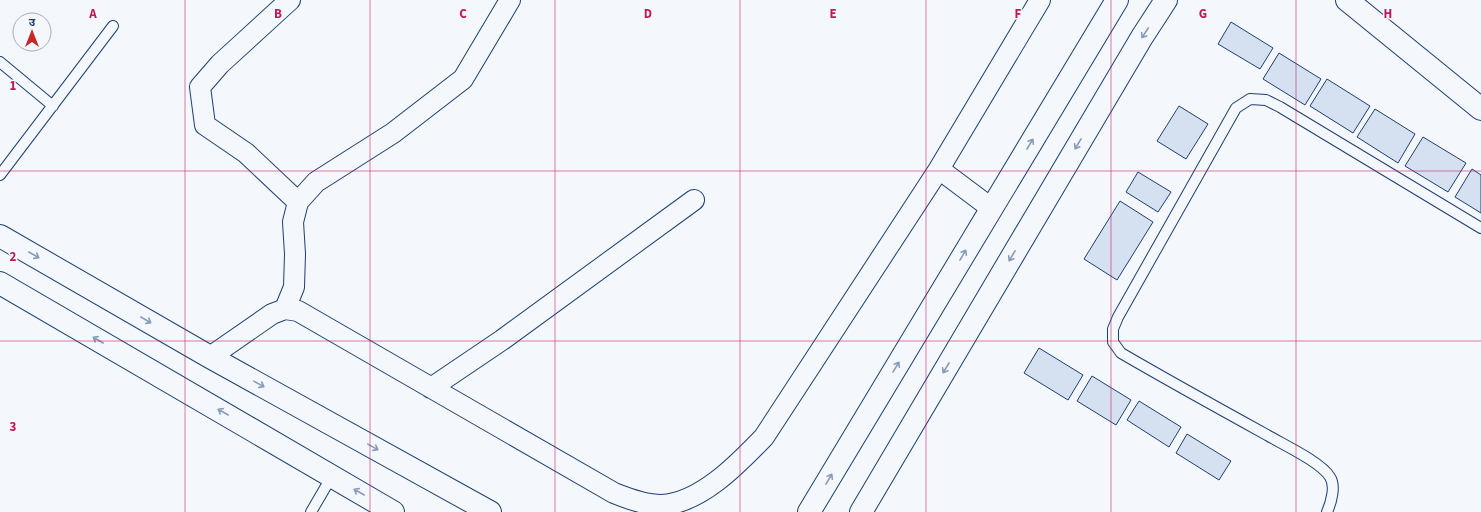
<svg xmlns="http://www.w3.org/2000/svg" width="1481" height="512" font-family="'Source Sans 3','Noto Sans Devanagari',sans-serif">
<rect width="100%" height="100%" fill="#f4f7fb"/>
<path fill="#d5e0f0" stroke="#1d3f73" d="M1231,22L1273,48L1260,69L1218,44Z
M1279,53L1321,79L1305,105L1263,79Z
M1327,79L1370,106L1353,133L1310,106Z
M1179,106L1208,124L1186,159L1157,141Z
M1375,109L1415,134L1398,163L1357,137Z
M1423,137L1466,163L1448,192L1405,166Z
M1472,169L1481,175V213L1455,197Z
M1138,172L1171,192L1158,212L1126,192Z
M1120,201L1153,222L1117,280L1084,259Z
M1039,348L1083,375L1068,400L1024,373Z
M1092,376L1131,400L1116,425L1077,401Z
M1139,401L1181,427L1169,447L1127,420Z
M1187,434L1231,461L1219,480L1176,453Z"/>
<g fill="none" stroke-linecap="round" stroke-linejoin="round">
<g stroke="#1d3f73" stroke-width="12">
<path id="service" d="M0,62L53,106
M0,175L113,26
M311,512L332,476
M1327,512C1331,503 1336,486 1330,477C1321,462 1282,444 1267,435C1218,408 1169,381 1121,353L1113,342V329L1118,317L1236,108L1250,99L1266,100L1280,107L1481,228"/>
</g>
<g stroke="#1d3f73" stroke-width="22">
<path id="minor" d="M290,0L220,64L200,87L205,125L246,153L298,202
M939,169L991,208
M285,309L294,287L295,254L293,222L298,202L316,182L393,133L463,79L510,0
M210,357L272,314L285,309L298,311L614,493C629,499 645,505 661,505C700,504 739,463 764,437L939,169L1040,0
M431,388L502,340L694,200"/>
</g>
<g stroke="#1d3f73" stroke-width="24">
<path id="tertiary" d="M1347,0L1481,109
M0,236L210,357L490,512
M0,283L393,512
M809,512L1117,0
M861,512L1142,37L1166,0"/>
</g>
<use href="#service" stroke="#f4f7fb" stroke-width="10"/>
<use href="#minor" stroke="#f4f7fb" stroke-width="20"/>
<use href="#tertiary" stroke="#f4f7fb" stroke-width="22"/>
</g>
<defs><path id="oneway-shaft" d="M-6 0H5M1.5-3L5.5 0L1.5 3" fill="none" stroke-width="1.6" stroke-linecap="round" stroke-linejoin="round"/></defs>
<g stroke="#889bb7">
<use href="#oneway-shaft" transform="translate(1145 33) rotate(123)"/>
<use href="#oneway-shaft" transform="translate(1030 144) rotate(-59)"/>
<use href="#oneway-shaft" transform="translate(1078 144) rotate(121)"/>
<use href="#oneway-shaft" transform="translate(34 255) rotate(30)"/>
<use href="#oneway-shaft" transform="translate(963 255) rotate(-59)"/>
<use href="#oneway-shaft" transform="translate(1012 256) rotate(121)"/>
<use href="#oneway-shaft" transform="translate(146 320) rotate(30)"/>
<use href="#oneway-shaft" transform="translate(98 340) rotate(-150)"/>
<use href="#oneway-shaft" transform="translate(896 367) rotate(-59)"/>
<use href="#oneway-shaft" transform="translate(946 368) rotate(121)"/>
<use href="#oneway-shaft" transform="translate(259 384) rotate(29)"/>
<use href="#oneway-shaft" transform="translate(223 412) rotate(-150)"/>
<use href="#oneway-shaft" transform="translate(373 447) rotate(29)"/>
<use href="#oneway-shaft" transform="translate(829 479) rotate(-59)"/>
<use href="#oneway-shaft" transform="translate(359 492) rotate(-150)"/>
</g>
<path fill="none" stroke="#c2185b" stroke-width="1" stroke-opacity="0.55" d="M185,0V512M370,0V512M555,0V512M740,0V512M926,0V512M1111,0V512M1296,0V512M0,171H1481M0,341H1481"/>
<g font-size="13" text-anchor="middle" font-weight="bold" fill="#c2185b" stroke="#f4f7fb" stroke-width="3" stroke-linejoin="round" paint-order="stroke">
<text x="93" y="18">A</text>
<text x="278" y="18">B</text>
<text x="463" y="18">C</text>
<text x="648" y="18">D</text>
<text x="833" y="18">E</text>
<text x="1018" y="18">F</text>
<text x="1203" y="18">G</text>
<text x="1388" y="18">H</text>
<text x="13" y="90">1</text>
<text x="13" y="261">2</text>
<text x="13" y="431">3</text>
</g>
<g transform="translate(32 32)"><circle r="19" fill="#f4f7fb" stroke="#9eadc5"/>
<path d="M0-3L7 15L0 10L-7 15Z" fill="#c62828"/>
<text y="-6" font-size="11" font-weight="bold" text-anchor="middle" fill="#1d3f73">उ</text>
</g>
</svg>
